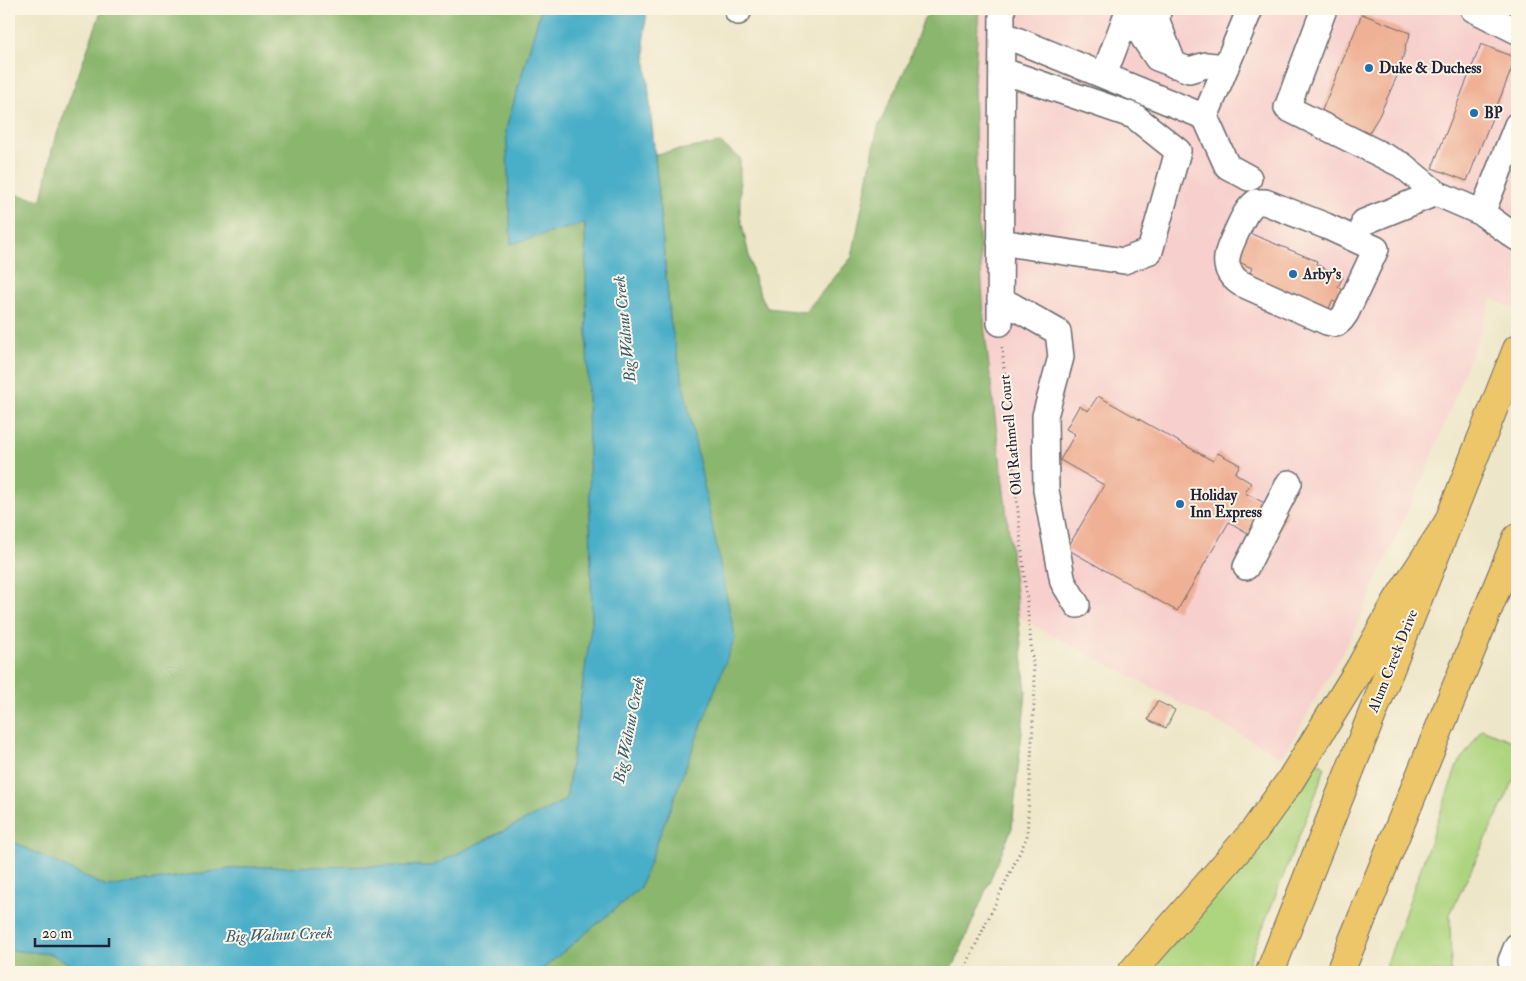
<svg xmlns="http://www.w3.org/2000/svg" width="1526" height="981" font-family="'IM FELL Double Pica',serif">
<rect width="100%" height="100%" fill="#fcf5e5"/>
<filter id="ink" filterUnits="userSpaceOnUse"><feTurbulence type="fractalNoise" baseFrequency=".02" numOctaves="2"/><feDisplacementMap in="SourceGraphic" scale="10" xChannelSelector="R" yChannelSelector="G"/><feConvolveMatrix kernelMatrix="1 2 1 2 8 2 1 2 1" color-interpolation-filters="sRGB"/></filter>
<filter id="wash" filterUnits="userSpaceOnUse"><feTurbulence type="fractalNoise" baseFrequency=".0096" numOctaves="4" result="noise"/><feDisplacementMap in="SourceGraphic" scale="20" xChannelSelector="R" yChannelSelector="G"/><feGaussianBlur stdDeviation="1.12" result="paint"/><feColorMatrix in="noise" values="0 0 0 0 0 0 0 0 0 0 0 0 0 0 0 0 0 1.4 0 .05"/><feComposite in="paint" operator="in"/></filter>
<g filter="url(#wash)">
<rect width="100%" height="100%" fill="#eee6c8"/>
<path fill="#f7d0cd" d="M979,9H1517V310L1492,299L1431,460L1352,635L1283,757L1018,617L985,333L977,201L974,84Z"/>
<path fill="#add47e" stroke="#687b5c" d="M1482,729L1517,743V774L1450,914L1451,972H1384L1457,766Z
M1318,763L1322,764L1325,767L1317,791L1245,972H1149C1208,906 1262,836 1314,764Z"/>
<path fill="#8ab66d" stroke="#566c54" d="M102,9H541L506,129L585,223L592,622L566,800L432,866L244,867L107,887L9,840V193L42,200L53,145Z
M938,9H979L974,84L977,201L985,333L1014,575L1026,693L1012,828L955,963L946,972H539L640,888L670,319L655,154L720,143L740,158V216L755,282L767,308L805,312L852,257L878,127L907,65L924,18Z
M9,950L51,954L86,972H9Z"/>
<path fill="#49aec8" stroke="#366882" d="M541,9H647L644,39L670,319L735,637L640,888L539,972H86L51,954L9,950V840L107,887L244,867L432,866L566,800L592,622L585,223L511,244L506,129Z"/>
<g id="blocks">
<path fill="#efb095" d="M1362,14L1410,33L1409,39L1405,45L1406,47L1397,76L1379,116L1368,134L1320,115Z
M1481,44L1516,58L1467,181L1432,168Z
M1249,233L1317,261L1316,264L1343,277L1338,287L1346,291L1340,304L1332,301L1328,311L1248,278L1252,268L1237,261Z
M1098,396L1213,461L1218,453L1240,465L1235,473L1251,483L1245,493L1288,515L1270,546L1229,522L1177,611L1067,549L1104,485L1060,460L1075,434L1066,429L1079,406L1088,411Z
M1157,701L1175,710L1166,728L1148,720Z"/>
</g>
</g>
<g filter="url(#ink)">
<use href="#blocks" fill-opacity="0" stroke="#69676c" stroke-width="1"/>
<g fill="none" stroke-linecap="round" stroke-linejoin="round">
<g stroke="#69676c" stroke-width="28">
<path id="minor" d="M1153,9L1146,14L1139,31L1157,58L1189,70L1206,65L1226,67
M1158,9L1157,21L1174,65
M1324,9L1287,108L1402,165L1436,193L1482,213L1517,238
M1473,9L1517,31
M738,12V9
M1002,34L1205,117L1227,166L1249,178
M1104,75L1129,9
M1205,117L1250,9
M1256,202H1265L1326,226L1376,249L1346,313L1341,320L1336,324L1327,322L1240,283C1218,268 1228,250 1237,231C1242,220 1246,210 1256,202Z
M1482,213L1517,125
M1364,222L1436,193
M1000,242L1124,261L1150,251L1178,151L1134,116L1003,71
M1000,299L1058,332L1061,357L1045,416L1046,490L1063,582L1077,605
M1000,323L1002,9
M1246,567L1289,483
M1517,946L1511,961L1517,970"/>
</g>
<g stroke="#69676c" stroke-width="30">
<path id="major" d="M1270,972L1517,349
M1340,972L1517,538"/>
</g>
<g stroke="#69676c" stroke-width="30">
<path id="highway" d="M1132,972L1254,831L1290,781L1360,668L1397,601L1448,523"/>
</g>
<path stroke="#69676c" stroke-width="3" stroke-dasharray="1 4" stroke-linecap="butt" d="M963,972L1027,837L1035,685L1002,347"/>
<use href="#minor" stroke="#fff" stroke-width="25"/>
<use href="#major" stroke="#ecc669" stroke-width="28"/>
<use href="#highway" stroke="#ecc669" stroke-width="28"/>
</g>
</g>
<g fill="#1f6fb2" stroke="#fcf5e5" stroke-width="2">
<circle cx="1369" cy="68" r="5"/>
<circle cx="1474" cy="113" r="5"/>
<circle cx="1293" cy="274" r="5"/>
<circle cx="1180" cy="504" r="5"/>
</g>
<g text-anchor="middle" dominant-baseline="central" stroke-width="4" stroke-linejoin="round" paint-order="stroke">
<g font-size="15" font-weight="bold" fill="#22223b" stroke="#fcf5e5" text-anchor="start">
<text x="1379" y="68">Duke &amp; Duchess</text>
<text x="1484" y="113">BP</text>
<text x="1303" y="274">Arby's</text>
<text x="1190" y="495">Holiday<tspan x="1190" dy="17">Inn Express</tspan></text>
</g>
<g font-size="15" fill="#22223b" stroke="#fcf5e5">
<text transform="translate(1011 435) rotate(-96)">Old Rathmell Court</text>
<text transform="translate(1393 661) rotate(-68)">Alum Creek Drive</text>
</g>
<g font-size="16" font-style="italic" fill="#325a73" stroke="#fcf5e5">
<text transform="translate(625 329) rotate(-96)">Big Walnut Creek</text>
<text transform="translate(629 730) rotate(-79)">Big Walnut Creek</text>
<text transform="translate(279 935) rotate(-2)">Big Walnut Creek</text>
</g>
</g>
<rect width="1526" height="981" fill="none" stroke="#fcf5e5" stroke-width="30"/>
<path d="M35 938v8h74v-8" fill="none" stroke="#22223b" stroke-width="2.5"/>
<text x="42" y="938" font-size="15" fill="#22223b" stroke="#fcf5e5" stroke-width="4" paint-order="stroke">20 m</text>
</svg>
